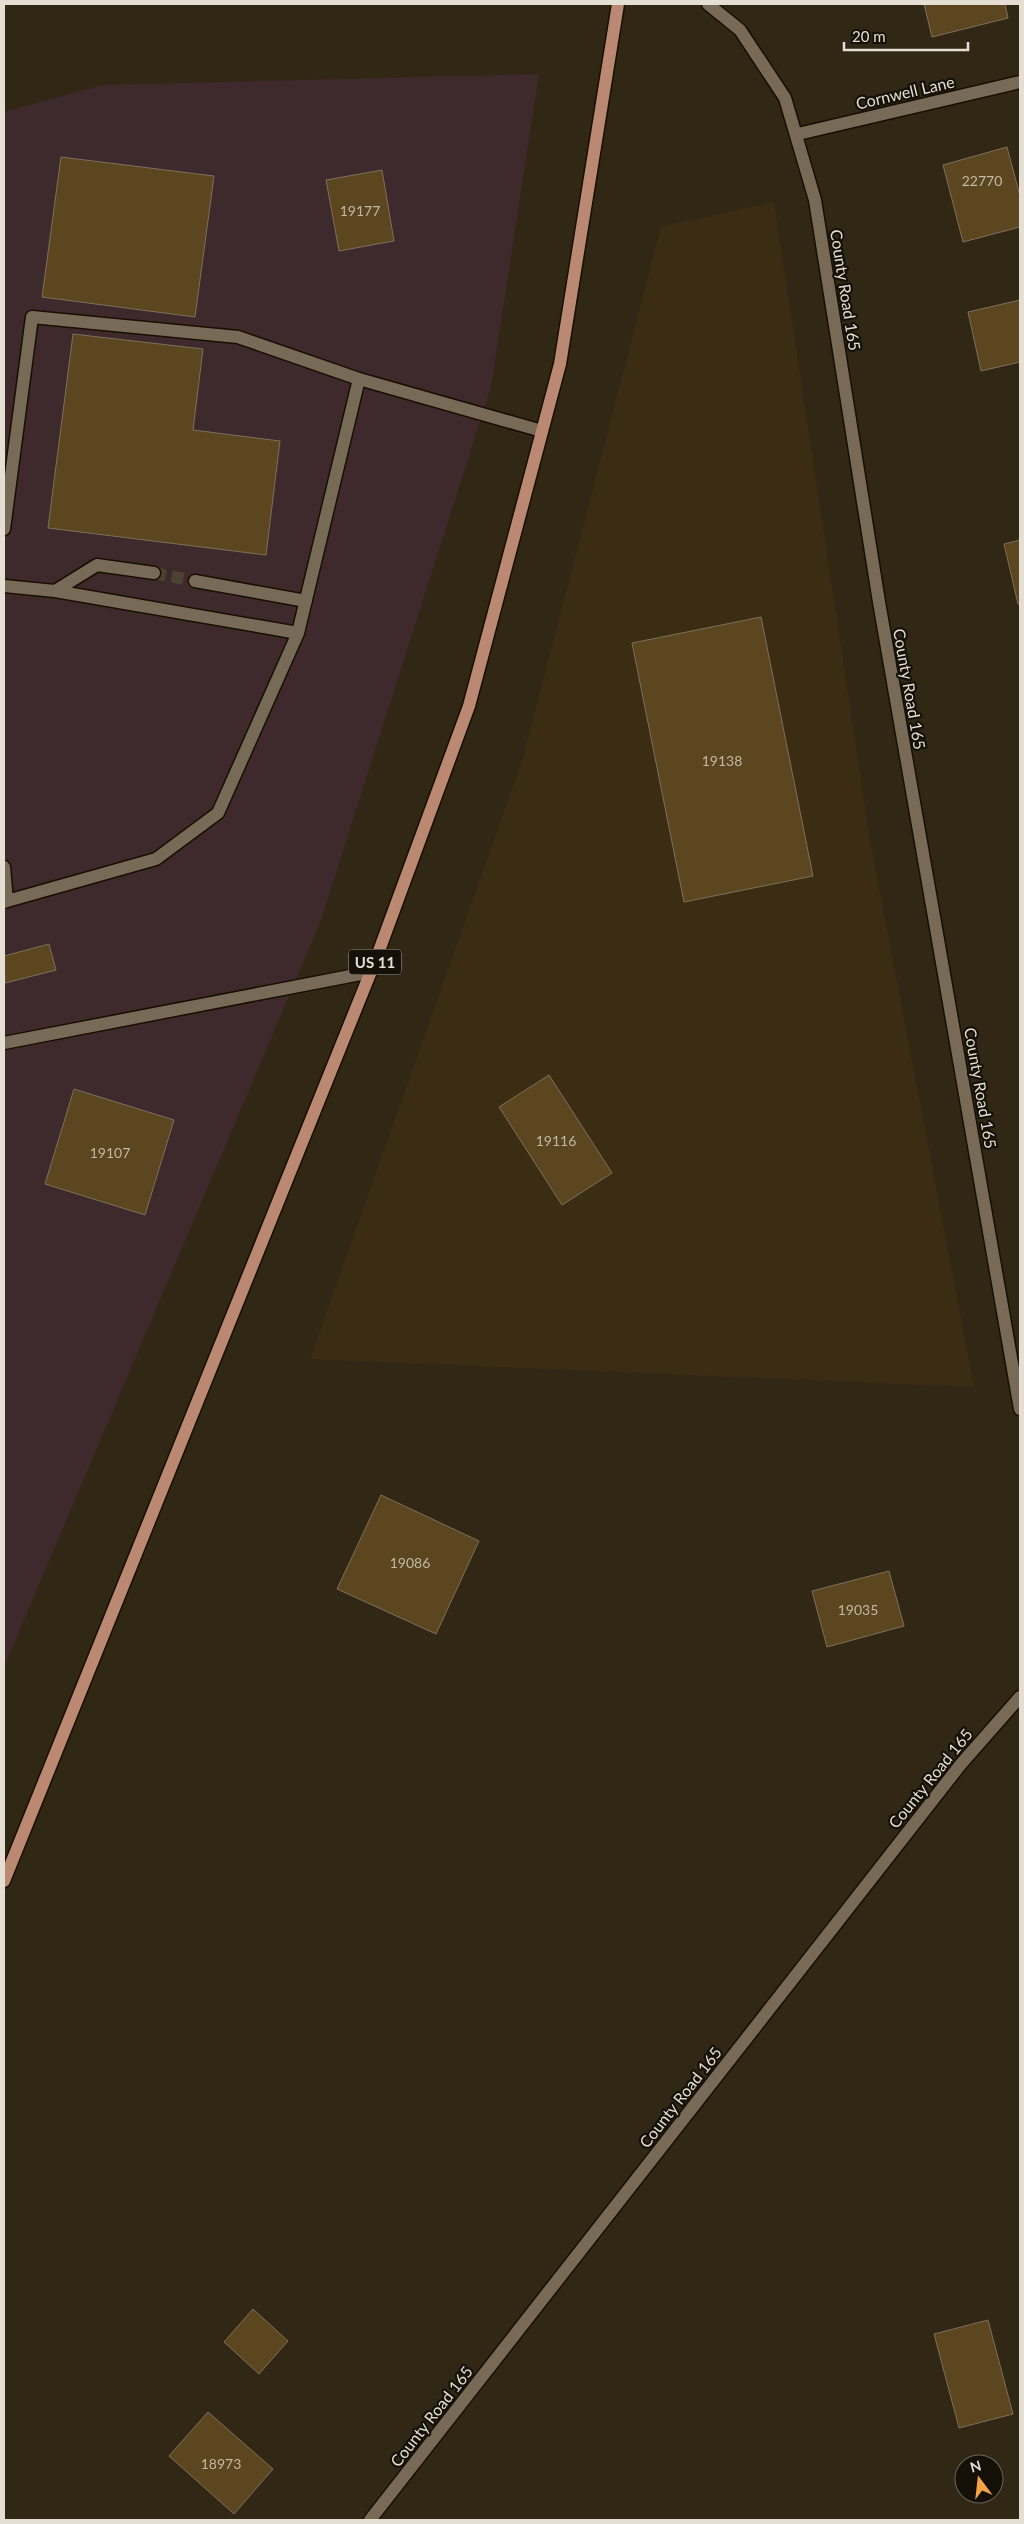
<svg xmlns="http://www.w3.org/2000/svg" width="1024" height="2524" font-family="Lato,sans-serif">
<rect width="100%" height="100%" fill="#312715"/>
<path fill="#3b2d14" d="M774,202L870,840L974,1387L310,1359L523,758L661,227Z"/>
<path fill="#3e2a2c" d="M539,74L491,387L320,923L4,1667V112L103,85Z"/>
<path fill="#5c461f" stroke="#7d705c" d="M924,4H1005L1008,18L932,37Z
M1007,147L1020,196V227L963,242L943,165Z
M61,157L214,176L195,317L42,297Z
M382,170L394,241L339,251L326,180Z
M1020,300V362L981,371L968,312Z
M73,334L203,349L193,430L280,441L266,555L48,528Z
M1020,540V604H1018L1004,544Z
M761,617L813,876L684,902L632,643Z
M49,944L56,970L5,983L4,956Z
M549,1075L612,1173L562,1205L499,1107Z
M74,1089L174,1120L145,1215L45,1184Z
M381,1495L479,1541L436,1634L337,1589Z
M889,1571L904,1626L827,1647L812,1591Z
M253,2309L288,2341L259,2374L224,2342Z
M988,2320L1013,2414L959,2428L934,2334Z
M208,2412L273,2469L234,2514L169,2456Z"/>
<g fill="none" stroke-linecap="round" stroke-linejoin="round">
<path stroke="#4c4231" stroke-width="12" stroke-dasharray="12 6" stroke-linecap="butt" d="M154,573L195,581"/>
<g stroke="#190f01" stroke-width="15">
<path id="minor" d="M708,4L740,30L785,98L815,200L879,602L1020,1409
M798,134L1020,82
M4,529L32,317L238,337L359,379L542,431
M195,581L306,601
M4,586L55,591L298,633L359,379
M55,591L97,565L154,573
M4,867L7,901L4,902
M7,901L156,859L218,813L298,633
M4,1043L371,972
M370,2520L961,1764L1020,1697"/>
</g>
<g stroke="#190f01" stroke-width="15">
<path id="major" d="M4,1881L376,959L469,706L560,364L618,4"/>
</g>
<use href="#minor" stroke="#776b57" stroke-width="12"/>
<use href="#major" stroke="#bb8872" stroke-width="12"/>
</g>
<g text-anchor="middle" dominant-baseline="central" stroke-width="4.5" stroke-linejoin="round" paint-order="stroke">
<g font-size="14" fill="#c3b8a5">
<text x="982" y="180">22770</text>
<text x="360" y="210">19177</text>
<text x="722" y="760">19138</text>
<text x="556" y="1140">19116</text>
<text x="110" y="1152">19107</text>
<text x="410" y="1562">19086</text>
<text x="858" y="1609">19035</text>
<text x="221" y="2463">18973</text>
</g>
<rect fill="#151109" stroke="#a7a096" stroke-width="1" x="349" y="949.5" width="52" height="25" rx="4"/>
<g font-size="15" font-weight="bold" fill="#e5ded2">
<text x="375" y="962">US 11</text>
</g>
<g font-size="16" fill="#e5ded2" stroke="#151109">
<text transform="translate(905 92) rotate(-13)">Cornwell Lane</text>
<text transform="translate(846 290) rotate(81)">County Road 165</text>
<text transform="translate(910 689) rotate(80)">County Road 165</text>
<text transform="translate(981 1088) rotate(80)">County Road 165</text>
<text transform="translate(930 1778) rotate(-51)">County Road 165</text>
<text transform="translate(680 2097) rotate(-52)">County Road 165</text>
<text transform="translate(431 2416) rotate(-52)">County Road 165</text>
</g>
</g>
<rect width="1024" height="2524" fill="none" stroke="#e5ded2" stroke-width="10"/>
<g transform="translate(979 2479) rotate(345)"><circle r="24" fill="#151109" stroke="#686359"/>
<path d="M0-4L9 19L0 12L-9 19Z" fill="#f5a345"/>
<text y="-8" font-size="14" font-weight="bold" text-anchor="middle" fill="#e5ded2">N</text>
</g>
<path d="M844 42v8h124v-8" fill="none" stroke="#e5ded2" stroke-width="2.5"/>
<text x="852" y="42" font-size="15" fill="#e5ded2" stroke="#151109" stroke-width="4" paint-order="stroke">20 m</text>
</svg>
